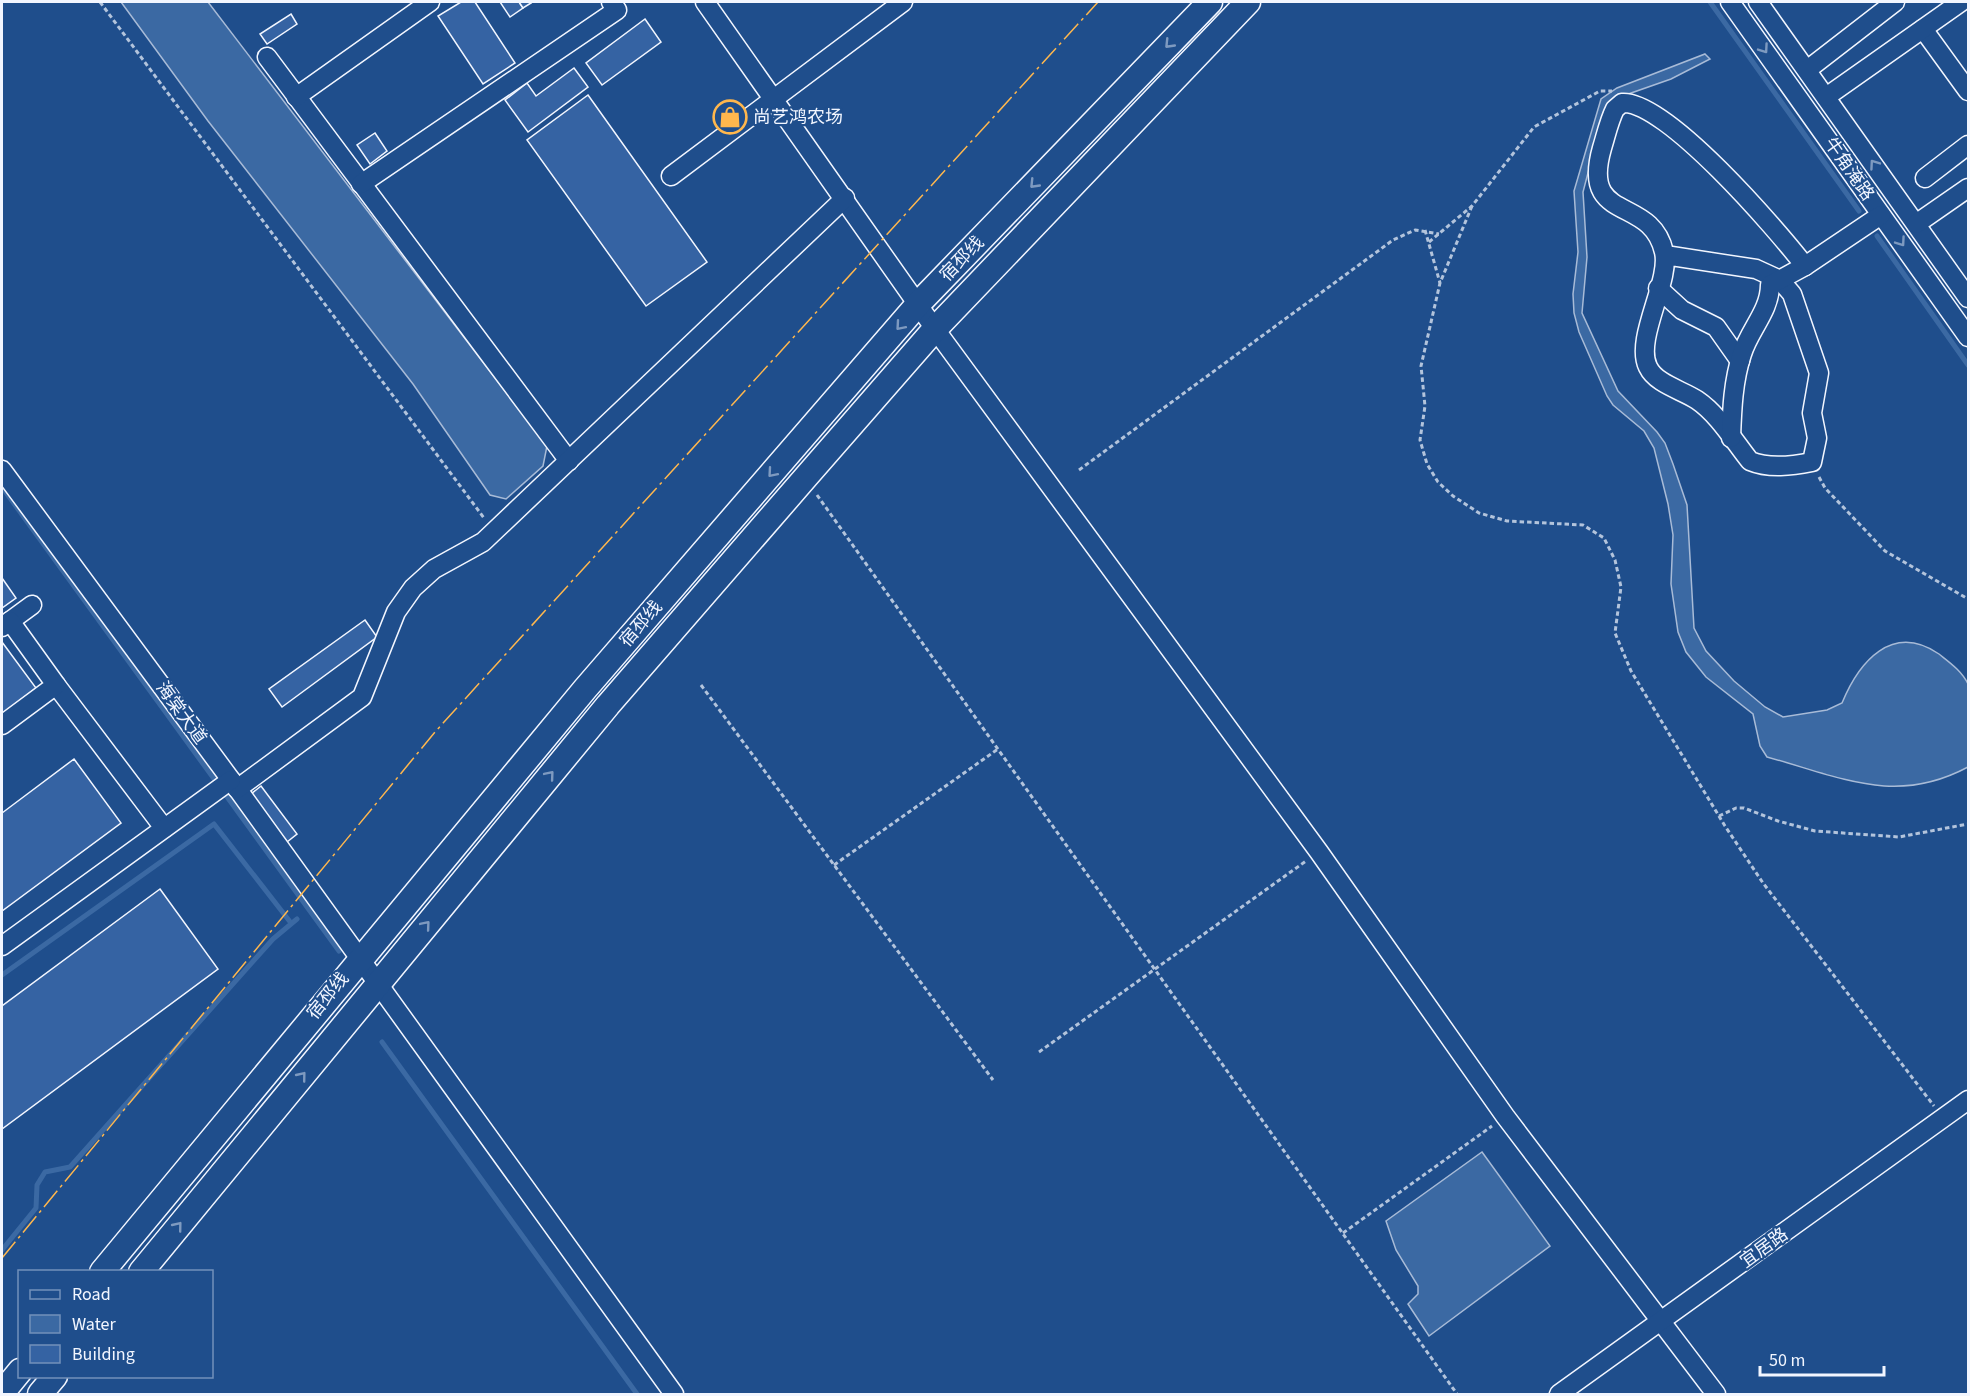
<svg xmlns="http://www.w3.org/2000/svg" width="1970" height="1396" viewBox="0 0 1970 1396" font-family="'Source Sans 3','Noto Sans SC',sans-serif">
<rect width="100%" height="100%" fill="#1f4e8c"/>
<!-- water -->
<g fill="#3b69a3" stroke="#a8bbd7" stroke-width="1.5">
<path d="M121,2H208L547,446L543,466L506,499L490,495L413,384L208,121Z"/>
<path d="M1705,54L1710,59L1671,79L1617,98L1602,119L1583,192L1587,257L1582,313L1618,391L1657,432L1665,443L1673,464L1687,505L1694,628L1706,651L1734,681L1765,707L1783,717L1827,710L1842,703C1859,662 1892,622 1939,654C1949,662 1962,671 1968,684C1970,694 1968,751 1968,767C1895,806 1841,777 1767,757L1760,746L1753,714L1706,677L1686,652L1678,632L1671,584L1673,535L1668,504L1654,448L1644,431L1613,405L1607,396L1579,332L1574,313L1573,294L1578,252L1574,191L1601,99L1617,88Z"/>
<path d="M1482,1152L1550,1246L1429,1336L1408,1304L1418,1294V1286L1396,1250L1386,1221Z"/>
</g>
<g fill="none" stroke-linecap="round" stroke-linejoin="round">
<!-- stream -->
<g stroke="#3b69a3" stroke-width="5">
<path d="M1710,2L1859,211"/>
<path d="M1877,236L1968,365"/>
<path d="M2,487L339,951"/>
<path d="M2,975L214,824L291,923"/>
<path d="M382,1042L637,1394"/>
<path d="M2,1250L36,1208L37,1185L45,1172L70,1167L273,939L297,919"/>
</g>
</g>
<!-- building -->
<g fill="#3563a3" stroke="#f2f6ff" stroke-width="1.5">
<path d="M461,2H475L515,63L483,84L438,16Z"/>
<path d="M500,2H519L523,8L510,17Z"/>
<path d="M519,2H530L531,3L523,8Z"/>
<path d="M291,14L297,24L267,44L260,34Z"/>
<path d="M645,19L661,42L602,85L586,63Z"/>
<path d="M574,68L588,87L528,132L505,100L527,83L536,96Z"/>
<path d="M588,95L707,262L646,306L527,140Z"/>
<path d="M375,133L387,151L370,164L357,145Z"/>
<path d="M2,578L16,598L2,608Z"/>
<path d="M365,620L377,637L282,707L269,689Z"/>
<path d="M2,642L36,688L2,714Z"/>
<path d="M74,759L121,823L2,911V813Z"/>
<path d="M261,786L297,834L287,842L251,794Z"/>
<path d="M160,889L218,969L2,1129V1006Z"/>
</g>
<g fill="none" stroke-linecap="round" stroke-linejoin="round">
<defs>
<g id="minor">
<path d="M705,2L935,329L1319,852L1505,1116L1716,1394"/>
<path d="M1730,2L1968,337"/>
<path d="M1758,2L1968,298"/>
<path d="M1923,29L1968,91"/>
<path d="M267,57L569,461"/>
<path d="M1807,70L1895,2"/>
<path d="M296,97L430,2"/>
<path d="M1826,97L1961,2"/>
<path d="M671,176L903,2"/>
<path d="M1925,178L1968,145"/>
<path d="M361,184L617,10L611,2"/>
<path d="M1916,224L1968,188"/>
<path d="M1665,255L1756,269L1780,280L1792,294L1819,373L1812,413L1817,438L1812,462C1792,466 1769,469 1750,461C1734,441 1718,414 1697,400C1682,390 1656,384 1648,367C1634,339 1671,281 1664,252C1651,194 1580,225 1602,148C1606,135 1609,121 1615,109L1622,103C1665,99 1778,231 1805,266"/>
<path d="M1658,288L1682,310L1716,327L1740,361"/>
<path d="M1731,438C1732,410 1733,381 1742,354C1749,330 1770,311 1770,285L1805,266L1881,215"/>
<path d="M2,470L231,780L674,1394"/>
<path d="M2,627L32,605"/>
<path d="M56,685L164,828"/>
<path d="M2,725L56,685L10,621"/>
<path d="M237,789L362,697L396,612L413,588L434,569L483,542L845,198"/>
<path d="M2,946L231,780"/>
<path d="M1559,1394L1968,1100"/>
</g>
<g id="major">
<path d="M102,1272L585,689L919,303L1210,2"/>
<path d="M141,1272L608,705L805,478L935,329L1248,2"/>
<path d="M2,1393L20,1371"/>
<path d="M40,1394L55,1376"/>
</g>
</defs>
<!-- minor casing -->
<use href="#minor" stroke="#f2f6ff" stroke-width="21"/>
<!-- major casing -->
<use href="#major" stroke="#f2f6ff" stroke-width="27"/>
<!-- path -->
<g stroke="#b3c4dc" stroke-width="3" stroke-dasharray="4.5 3" stroke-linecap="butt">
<path d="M100,2L484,518"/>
<path d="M1472,206L1440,283L1421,366L1425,406L1420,440L1427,464L1438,482L1453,496L1479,513L1507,521L1583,525L1604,538L1615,560L1621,587L1615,633L1631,671L1725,826L1763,883L1934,1106"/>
<path d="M1425,230L1440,283"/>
<path d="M1429,242L1472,206L1534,127L1600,91H1612"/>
<path d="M1079,470L1393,240L1415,230L1439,234"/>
<path d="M1819,477L1825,488L1885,551L1968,599"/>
<path d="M817,495L1457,1394"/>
<path d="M701,685L993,1080"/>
<path d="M1719,816L1736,808H1744L1778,821L1815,831L1899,837L1968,824"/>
<path d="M834,865L998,749"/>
<path d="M1039,1052L1306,861"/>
<path d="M1343,1233L1492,1126"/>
</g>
<!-- minor -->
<use href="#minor" stroke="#1f4e8c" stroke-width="18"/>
<!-- major -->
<use href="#major" stroke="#1f4e8c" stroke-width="24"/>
<!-- power -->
<path stroke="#ffb74d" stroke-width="1.5" stroke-dasharray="21 4.5 3 4.5" stroke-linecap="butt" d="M2,1258L435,732L1098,2"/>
</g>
<!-- one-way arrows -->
<defs><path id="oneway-chevron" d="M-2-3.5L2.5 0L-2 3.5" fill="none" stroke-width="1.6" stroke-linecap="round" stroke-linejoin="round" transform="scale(1.5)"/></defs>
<g stroke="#7e9ac0">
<use href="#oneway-chevron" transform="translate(1169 44) rotate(134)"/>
<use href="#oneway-chevron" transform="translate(1764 49) rotate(55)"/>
<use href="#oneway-chevron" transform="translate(1874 164) rotate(-125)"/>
<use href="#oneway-chevron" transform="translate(1034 184) rotate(134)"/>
<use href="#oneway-chevron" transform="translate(1901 242) rotate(55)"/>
<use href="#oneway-chevron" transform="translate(900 326) rotate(131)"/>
<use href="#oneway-chevron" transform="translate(772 473) rotate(131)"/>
<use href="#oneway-chevron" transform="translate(550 775) rotate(-50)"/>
<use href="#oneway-chevron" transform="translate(426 925) rotate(-50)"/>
<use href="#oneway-chevron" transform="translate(302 1076) rotate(-51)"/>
<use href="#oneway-chevron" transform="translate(178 1226) rotate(-51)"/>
</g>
<!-- icons -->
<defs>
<symbol id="shop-ring" viewBox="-11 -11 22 22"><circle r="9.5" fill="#1f4e8c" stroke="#ffb74d" stroke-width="1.5"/><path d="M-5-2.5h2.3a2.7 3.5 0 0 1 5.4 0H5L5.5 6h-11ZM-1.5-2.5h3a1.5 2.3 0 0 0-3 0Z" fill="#ffb74d"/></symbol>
</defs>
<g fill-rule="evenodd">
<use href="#shop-ring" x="711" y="98" width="38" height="38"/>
</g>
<g text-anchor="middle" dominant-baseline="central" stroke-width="4.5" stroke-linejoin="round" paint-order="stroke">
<!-- poi labels -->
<g font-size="18" fill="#f2f6ff" stroke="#1f4e8c" text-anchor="start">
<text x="753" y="117">尚艺鸿农场</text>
</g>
<!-- street labels -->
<g font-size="18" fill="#f2f6ff" stroke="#1f4e8c">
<text transform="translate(1849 169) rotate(55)">牛角淹路</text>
<text transform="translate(962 259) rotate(-46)">宿邳线</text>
<text transform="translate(641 624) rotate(-49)">宿邳线</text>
<text transform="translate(181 713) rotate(54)">海棠大道</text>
<text transform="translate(328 996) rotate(-51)">宿邳线</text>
<text transform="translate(1764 1248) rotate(-36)">宜居路</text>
</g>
</g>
<!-- border -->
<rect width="1970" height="1396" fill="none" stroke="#f2f6ff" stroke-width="6"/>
<!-- legend -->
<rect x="18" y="1270" width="195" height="108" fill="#1f4e8c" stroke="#7391ba" stroke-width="1.5"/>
<rect x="30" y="1290" width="30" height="9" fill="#1f4e8c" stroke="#7391ba" stroke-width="1.5"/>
<text x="72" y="1300" font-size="18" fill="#f2f6ff">Road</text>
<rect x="30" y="1315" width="30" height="18" fill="#3b69a3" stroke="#7391ba" stroke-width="1.5"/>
<text x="72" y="1330" font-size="18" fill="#f2f6ff">Water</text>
<rect x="30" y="1345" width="30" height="18" fill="#3563a3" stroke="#7391ba" stroke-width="1.5"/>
<text x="72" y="1360" font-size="18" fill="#f2f6ff">Building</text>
<!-- scale -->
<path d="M1760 1366v9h124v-9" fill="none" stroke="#f2f6ff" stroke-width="3"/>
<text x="1769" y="1366" font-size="18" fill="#f2f6ff" stroke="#1f4e8c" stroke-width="4.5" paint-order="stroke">50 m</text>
</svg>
